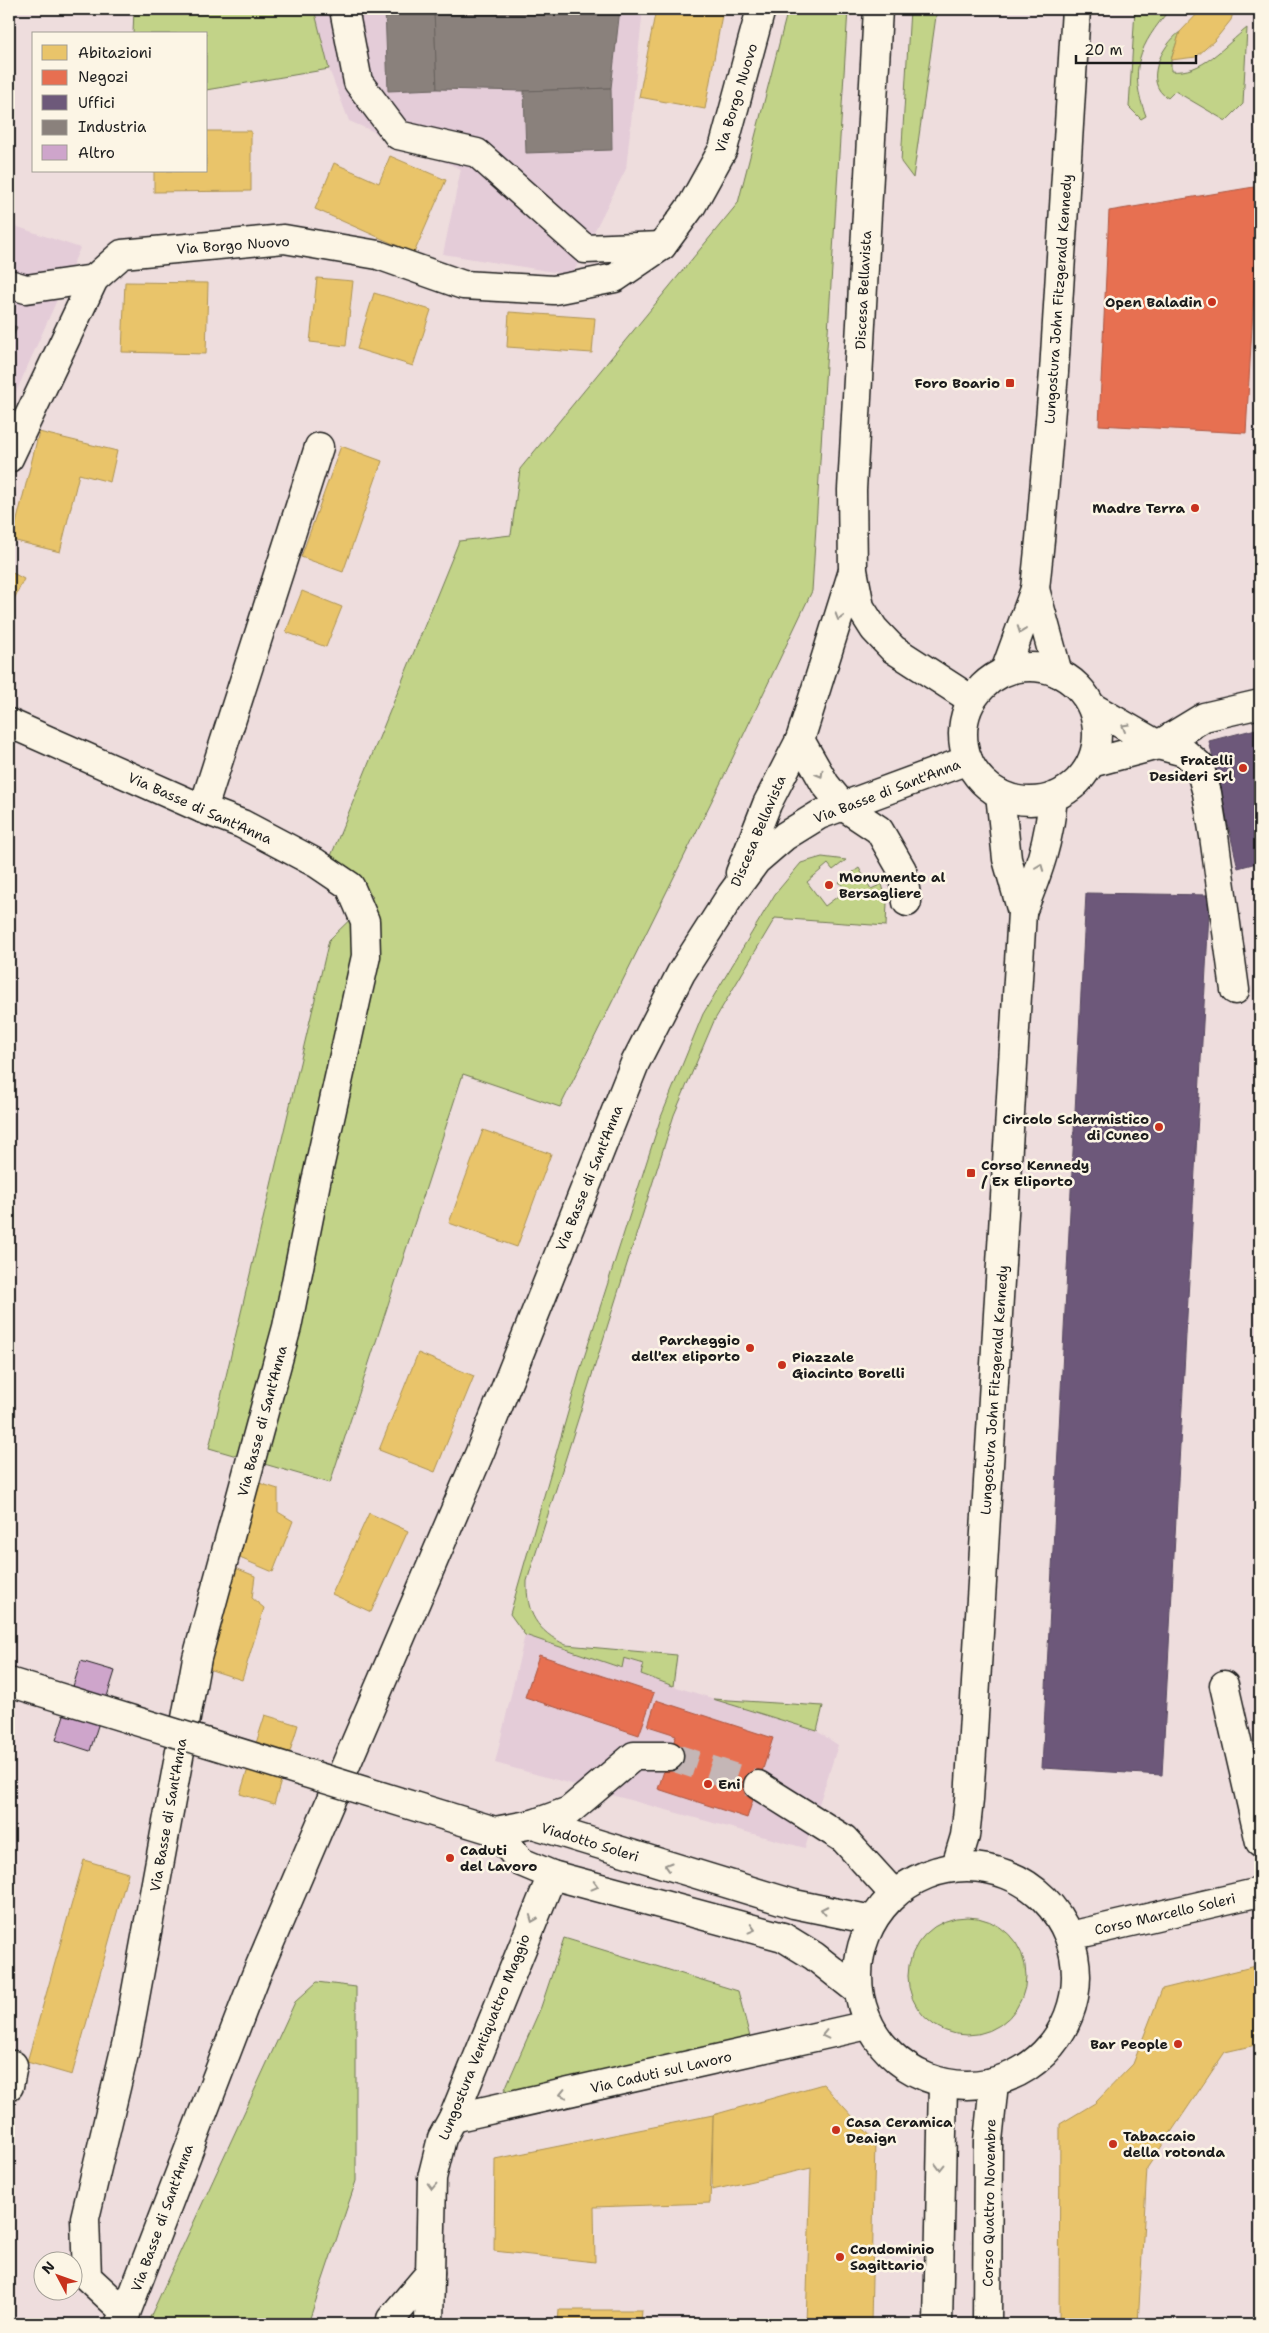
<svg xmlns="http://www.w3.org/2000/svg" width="1269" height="2333" viewBox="0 0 1269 2333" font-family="'Shantell Sans',sans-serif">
<rect width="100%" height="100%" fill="#edd"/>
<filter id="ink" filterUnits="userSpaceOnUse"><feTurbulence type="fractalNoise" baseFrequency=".02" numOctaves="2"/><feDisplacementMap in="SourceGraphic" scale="10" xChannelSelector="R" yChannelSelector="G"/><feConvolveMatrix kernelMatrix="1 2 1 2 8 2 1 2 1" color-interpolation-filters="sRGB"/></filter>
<g filter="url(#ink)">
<!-- built -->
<g fill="#e4ccd8">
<path d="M314,9H643L626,169L572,275L443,254L461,169L349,121L329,69Z"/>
<path d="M9,224L80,248L9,408Z"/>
<path d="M525,1635L622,1668L623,1658L644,1665L641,1674L673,1686L817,1731L838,1745L805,1848L495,1763Z"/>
</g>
<!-- green -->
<g fill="#c2d388" stroke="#6f7852">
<path d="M134,9H314L329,69L206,90V34H133Z"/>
<path d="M788,9H848L812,591L724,776L560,1107L463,1074L330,1483L209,1448L329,940L373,897L331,856L459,541L511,535L520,469L738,203Z"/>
<path d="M910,9H937L913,178L901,162Z"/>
<path d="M1135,9H1170C1139,46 1128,69 1146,116L1141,119L1129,107Z"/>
<path d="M1247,28L1243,104L1226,121L1175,91L1168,98C1142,83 1162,45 1180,32L1171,60V71C1202,75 1225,45 1247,28Z"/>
<path d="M822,857L846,860L833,870L828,864L807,882L825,906L846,890L839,882L859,868L871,889L882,884L887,903L886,926L775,918L714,1021L674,1115L527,1581C526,1613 537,1631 566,1645L677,1655L673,1686L641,1674L644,1664L624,1658L622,1668L525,1635L510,1614L581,1367L661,1117L703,1014L775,894L801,863Z"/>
<path d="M713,1699L823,1706L817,1731Z"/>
<circle cx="967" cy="1976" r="59"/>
<path d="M564,1938L738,1991L751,2041L498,2105L541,2007Z"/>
<path d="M317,1982L356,1987V2181L308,2324H147L295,2002Z"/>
</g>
<!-- homes -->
<g fill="#e9c46a" stroke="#ac9253">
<path d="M656,9H723L705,109L639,97Z"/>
<path d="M1202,9H1234L1231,20L1215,40L1196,57L1171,60L1180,32Z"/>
<path d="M206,131H251V191L154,192V171H206Z"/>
<path d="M390,156L446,180L414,253L315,209L334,163L379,183Z"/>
<path d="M317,278L353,281L346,346L310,342Z"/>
<path d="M125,282L208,283L206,354L122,352Z"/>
<path d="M374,293L431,310L413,366L357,349Z"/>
<path d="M509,312L595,318L592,353L507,347Z"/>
<path d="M39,432L117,451L110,482L79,474L60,552L12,540Z"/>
<path d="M341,446L382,461L343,572L301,557Z"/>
<path d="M9,571L24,579L9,609Z"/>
<path d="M302,591L342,607L326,647L286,632Z"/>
<path d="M483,1130L551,1154L517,1247L449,1223Z"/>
<path d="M418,1353L474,1376L435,1472L379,1450Z"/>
<path d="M259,1483L278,1489V1512L293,1521L273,1572L235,1556Z"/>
<path d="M369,1513L408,1531L371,1612L332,1594Z"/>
<path d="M233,1567L255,1576L252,1598L264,1608L242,1680L205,1668Z"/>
<path d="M265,1715L298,1725L274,1804L240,1794Z"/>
<path d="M84,1860L128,1873L72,2075L27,2062Z"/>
<path d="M1260,1965V2044L1225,2052L1147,2168L1138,2324H1059L1060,2124L1095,2103L1133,2064L1162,1989Z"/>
<path d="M823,2084L875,2141L871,2324H806L811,2168L712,2190L713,2115Z"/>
<path d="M713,2115L710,2203L594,2207L595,2262L494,2251L495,2159Z"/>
<path d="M559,2310H642L641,2324H558Z"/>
</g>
<!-- shops -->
<g fill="#e76f51" stroke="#aa5641">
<path d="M1260,186L1246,433L1099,425L1109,211Z"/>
<path d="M539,1655L654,1693L639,1735L525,1697Z"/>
<path d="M656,1700L773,1738L747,1818L658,1789L676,1735L648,1726Z"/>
</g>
<!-- offices -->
<g fill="#6d597a" stroke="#55475e">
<path d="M1260,728V862L1238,868L1209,741Z"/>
<path d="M1086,893L1210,895L1162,1775L1042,1768Z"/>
</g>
<!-- industry -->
<g fill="#8a817c" stroke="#69635f">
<path d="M385,9H434L437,89L388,91Z"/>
<path d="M434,9H620L611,88L524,91L437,89Z"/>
<path d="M611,88L612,150L526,153L524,91Z"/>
<path d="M9,324L17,327L9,346Z"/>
</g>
<!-- building -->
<path fill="#cea5cb" stroke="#1c1c1c" d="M81,1661L115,1671L90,1751L56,1740Z"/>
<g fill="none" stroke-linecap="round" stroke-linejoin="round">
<!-- minor-tunnel -->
<path stroke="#c4b6b6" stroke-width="28" stroke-dasharray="28 14" stroke-linecap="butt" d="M669,1756L758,1785"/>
<defs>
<g id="minor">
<path d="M344,9L358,82L398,135L477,153L585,249L662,246"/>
<path d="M878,9L852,490L853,570L860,607L874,629L893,649L972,700"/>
<path d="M9,284L26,289L94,279"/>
<path d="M9,458L94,279L122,254L284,239L378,255L463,285L554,290L615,278L662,246L692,205L723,149L761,9"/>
<path d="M1092,707L1158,745L1184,752L1199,765L1207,793L1214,836L1235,990"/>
<path d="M9,723L203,809L242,824L316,863L350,886L365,921L366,956L317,1177L287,1327L197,1658L127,2041L85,2218L87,2277L126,2313"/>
<path d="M800,740L825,784L843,806L879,830L902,870L907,902"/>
<path d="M1091,763L1158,745L1204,717L1260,704"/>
<path d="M203,809L319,447"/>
<path d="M740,873L767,804L800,740L852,574"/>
<path d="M1224,1685L1260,1842"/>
<path d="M758,1785L844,1839L894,1894"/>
<path d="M533,1824L569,1811L634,1756H669"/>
<path d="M1070,1936L1260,1892"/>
<path d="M9,2086L13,2065"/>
<path d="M453,2118L868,2025"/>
<path d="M119,2324L126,2313L256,1975L480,1452L635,1063L681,973L731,895L756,861L785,836L819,815L968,760"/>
<path d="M391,2324V2319L430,2273"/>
<path d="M429,2324L432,2178L442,2138L453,2118L552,1875"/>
</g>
<g id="major">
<path d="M1035,589L1058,673"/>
<circle cx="1030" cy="734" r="67"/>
<path d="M1005,671L1035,589L1040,540L1054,372L1076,9"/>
<path d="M1022,912C1039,870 1049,843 1053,797"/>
<path d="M446,1816L495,1831L533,1824L794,1904L872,1920"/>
<path d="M495,1831L521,1862L552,1875L783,1937L814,1956L857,1990"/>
<path d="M956,1866L965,1836L969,1800L1022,912L1007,859L1000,794"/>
<circle cx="967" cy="1976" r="109"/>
<path d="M938,2324L943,2084"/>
<path d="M987,2324L988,2141L994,2083"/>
</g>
</defs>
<!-- minor casing -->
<use href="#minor" stroke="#1c1c1c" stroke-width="31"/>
<!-- major casing -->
<use href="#major" stroke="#1c1c1c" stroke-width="31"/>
<!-- minor -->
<use href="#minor" stroke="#fcf5e5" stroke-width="28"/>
<!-- major -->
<use href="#major" stroke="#fcf5e5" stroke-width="28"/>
<defs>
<path id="major-bridge" d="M9,1682L446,1816"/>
</defs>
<!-- major-bridge casing -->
<use href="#major-bridge" stroke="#1c1c1c" stroke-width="31" stroke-linecap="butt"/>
<!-- major-bridge -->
<use href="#major-bridge" stroke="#fcf5e5" stroke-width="28"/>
</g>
<!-- one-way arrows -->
<defs><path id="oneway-chevron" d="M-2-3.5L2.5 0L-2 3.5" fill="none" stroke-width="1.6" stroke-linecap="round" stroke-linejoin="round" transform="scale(1.25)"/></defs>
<g stroke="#97938b">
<use href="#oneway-chevron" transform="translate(839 617) rotate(107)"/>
<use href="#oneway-chevron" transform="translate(1021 630) rotate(110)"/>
<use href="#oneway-chevron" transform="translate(1125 727) rotate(-150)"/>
<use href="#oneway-chevron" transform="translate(820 774) rotate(60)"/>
<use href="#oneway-chevron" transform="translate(1040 867) rotate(-69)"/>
<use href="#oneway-chevron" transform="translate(668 1866) rotate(-163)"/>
<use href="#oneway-chevron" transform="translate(595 1886) rotate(15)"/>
<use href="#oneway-chevron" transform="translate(824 1910) rotate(-168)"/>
<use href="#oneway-chevron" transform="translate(533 1919) rotate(112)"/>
<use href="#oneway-chevron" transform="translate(752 1929) rotate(15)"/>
<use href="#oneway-chevron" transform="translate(825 2035) rotate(167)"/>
<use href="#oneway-chevron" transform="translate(563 2094) rotate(167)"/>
<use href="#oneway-chevron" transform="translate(940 2167) rotate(91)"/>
<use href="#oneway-chevron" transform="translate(432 2186) rotate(92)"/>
</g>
</g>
<!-- markers -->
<g fill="#c8321e" stroke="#fcf5e5" stroke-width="2">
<circle cx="1212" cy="302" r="5"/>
<rect x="1005" y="378" width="10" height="10" rx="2.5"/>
<circle cx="1195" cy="508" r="5"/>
<circle cx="1243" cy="768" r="5"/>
<circle cx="829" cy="885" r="5"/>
<circle cx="1159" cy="1127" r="5"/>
<rect x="966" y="1168" width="10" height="10" rx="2.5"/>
<circle cx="750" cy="1348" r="5"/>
<circle cx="782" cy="1365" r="5"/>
<circle cx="708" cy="1784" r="5"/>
<circle cx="450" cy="1858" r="5"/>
<circle cx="1178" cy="2044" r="5"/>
<circle cx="836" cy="2130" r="5"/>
<circle cx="1113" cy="2144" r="5"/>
<circle cx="840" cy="2257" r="5"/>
</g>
<g text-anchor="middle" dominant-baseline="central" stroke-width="5" stroke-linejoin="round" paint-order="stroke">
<!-- street labels -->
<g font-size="14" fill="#1c1c1c" stroke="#fcf5e5">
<text transform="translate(736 98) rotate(-73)">Via Borgo Nuovo</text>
<text transform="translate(233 245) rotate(-4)">Via Borgo Nuovo</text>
<text transform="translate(863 290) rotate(-87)">Discesa Bellavista</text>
<text transform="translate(1058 299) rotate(-86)">Lungostura John Fitzgerald Kennedy</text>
<text transform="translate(887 791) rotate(-21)">Via Basse di Sant'Anna</text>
<text transform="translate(200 808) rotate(24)">Via Basse di Sant'Anna</text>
<text transform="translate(758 831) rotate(-67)">Discesa Bellavista</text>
<text transform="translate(589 1178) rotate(-68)">Via Basse di Sant'Anna</text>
<text transform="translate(994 1390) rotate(-86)">Lungostura John Fitzgerald Kennedy</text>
<text transform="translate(262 1421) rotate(-75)">Via Basse di Sant'Anna</text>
<text transform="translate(168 1815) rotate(-80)">Via Basse di Sant'Anna</text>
<text transform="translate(590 1842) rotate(17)">Viadotto Soleri</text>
<text transform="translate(1165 1914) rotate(-13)">Corso Marcello Soleri</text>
<text transform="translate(484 2037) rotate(-68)">Lungostura Ventiquattro Maggio</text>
<text transform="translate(661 2072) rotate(-13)">Via Caduti sul Lavoro</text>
<text transform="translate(989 2203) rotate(-89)">Corso Quattro Novembre</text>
<text transform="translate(162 2218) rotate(-70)">Via Basse di Sant'Anna</text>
</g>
<!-- poi labels -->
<g font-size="14" font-weight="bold" fill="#1c1c1c" stroke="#fcf5e5" text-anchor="start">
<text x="1202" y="302" text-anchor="end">Open Baladin</text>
<text x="1000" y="383" text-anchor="end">Foro Boario</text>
<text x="1185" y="508" text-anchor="end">Madre Terra</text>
<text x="1233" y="760" text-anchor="end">Fratelli<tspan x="1233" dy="16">Desideri Srl</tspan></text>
<text x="839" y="877">Monumento al<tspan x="839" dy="16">Bersagliere</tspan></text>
<text x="1149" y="1119" text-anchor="end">Circolo Schermistico<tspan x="1149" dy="16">di Cuneo</tspan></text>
<text x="981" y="1165">Corso Kennedy<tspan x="981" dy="16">/ Ex Eliporto</tspan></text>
<text x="740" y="1340" text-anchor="end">Parcheggio<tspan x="740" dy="16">dell'ex eliporto</tspan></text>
<text x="792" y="1357">Piazzale<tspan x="792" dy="16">Giacinto Borelli</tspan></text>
<text x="718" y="1784">Eni</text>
<text x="460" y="1850">Caduti<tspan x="460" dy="16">del Lavoro</tspan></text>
<text x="1168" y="2044" text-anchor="end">Bar People</text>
<text x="846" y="2122">Casa Ceramica<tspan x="846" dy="16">Deaign</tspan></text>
<text x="1123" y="2136">Tabaccaio<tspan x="1123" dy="16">della rotonda</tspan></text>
<text x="850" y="2249">Condominio<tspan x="850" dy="16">Sagittario</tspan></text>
</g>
</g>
<!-- margin -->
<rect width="1269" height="2333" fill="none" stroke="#fcf5e5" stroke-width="30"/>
<rect x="15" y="15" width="1239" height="2303" fill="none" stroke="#1c1c1c" stroke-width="2" filter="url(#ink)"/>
<!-- legend -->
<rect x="32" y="32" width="175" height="140" fill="#fcf5e5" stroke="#a29e95"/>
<rect x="42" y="45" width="25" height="15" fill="#e9c46a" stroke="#a29e95"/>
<text x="78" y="58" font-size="15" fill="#1c1c1c">Abitazioni</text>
<rect x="42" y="70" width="25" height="15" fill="#e76f51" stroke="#a29e95"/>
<text x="78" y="82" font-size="15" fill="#1c1c1c">Negozi</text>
<rect x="42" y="95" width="25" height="15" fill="#6d597a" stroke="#a29e95"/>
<text x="78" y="108" font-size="15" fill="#1c1c1c">Uffici</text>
<rect x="42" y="120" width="25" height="15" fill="#8a817c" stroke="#a29e95"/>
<text x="78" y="132" font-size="15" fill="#1c1c1c">Industria</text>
<rect x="42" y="145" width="25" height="15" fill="#cea5cb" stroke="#a29e95"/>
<text x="78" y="158" font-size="15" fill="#1c1c1c">Altro</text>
<!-- north arrow -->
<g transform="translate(58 2276) rotate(311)"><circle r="24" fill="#fcf5e5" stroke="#a29e95"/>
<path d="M0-4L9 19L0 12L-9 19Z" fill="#c8321e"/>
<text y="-8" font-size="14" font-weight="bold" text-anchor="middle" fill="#1c1c1c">N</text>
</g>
<!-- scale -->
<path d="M1076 55v8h120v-8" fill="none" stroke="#1c1c1c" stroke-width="2.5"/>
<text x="1084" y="55" font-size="15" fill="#1c1c1c" stroke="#fcf5e5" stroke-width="4" paint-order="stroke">20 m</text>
</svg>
